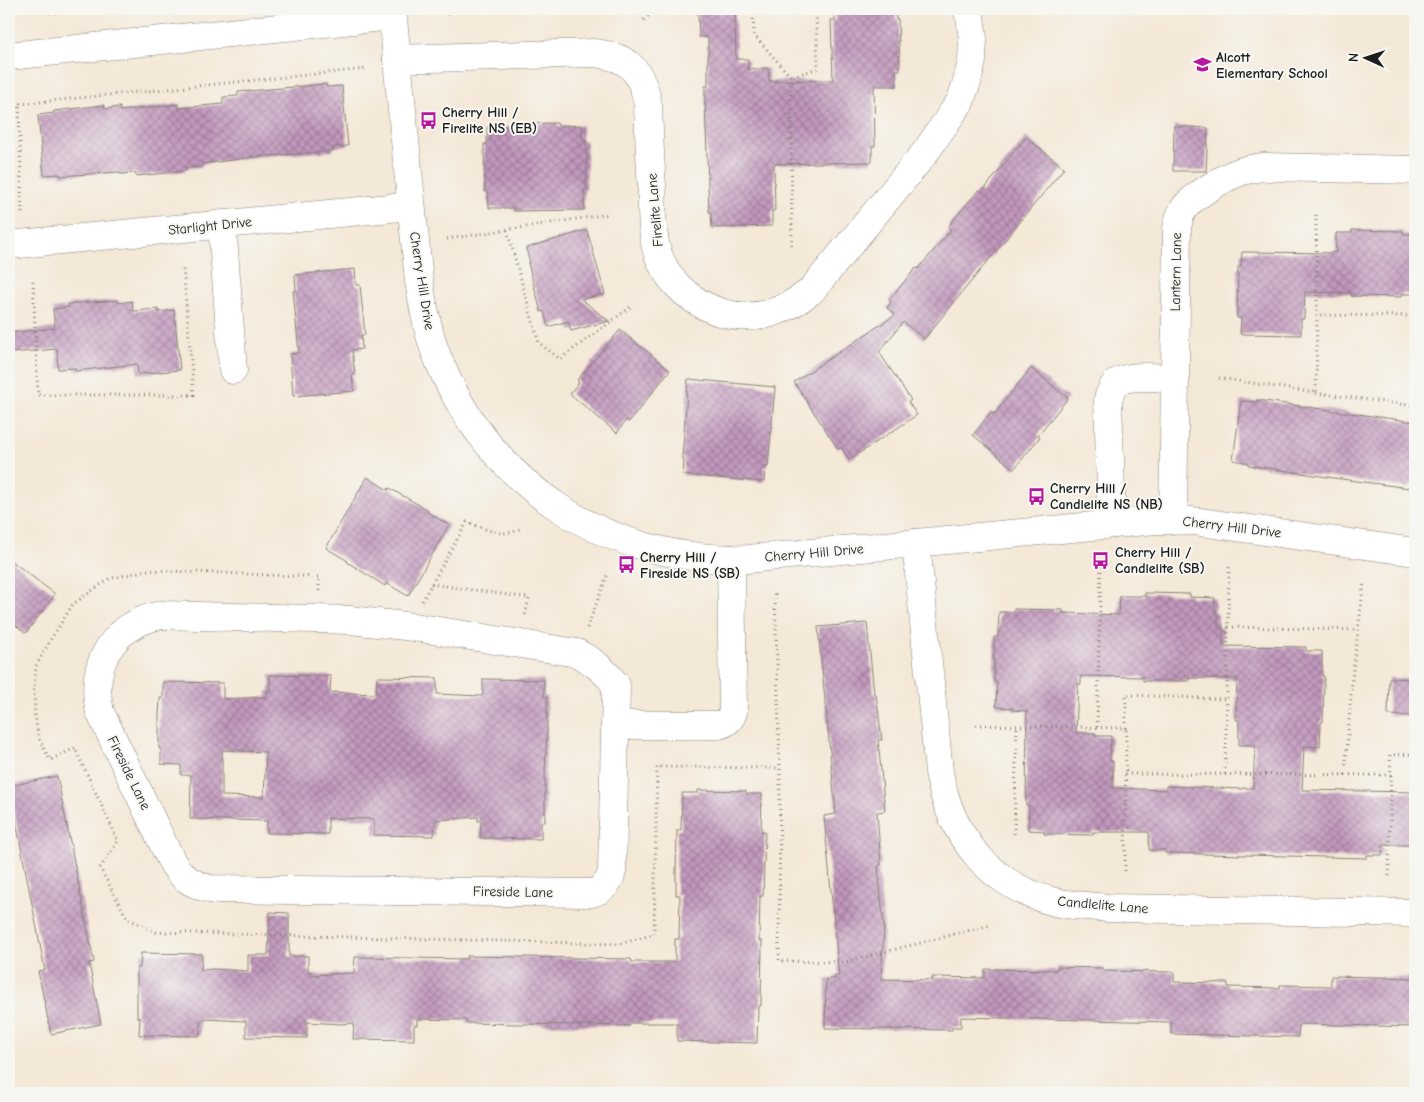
<svg xmlns="http://www.w3.org/2000/svg" width="1424" height="1102" viewBox="0 0 1424 1102" font-family="'Comic Neue',sans-serif">
<defs>
<pattern id="building-cross-hatch" width="8" height="8" patternUnits="userSpaceOnUse" patternTransform="scale(1.25)"><rect width="8" height="8" fill="#c298bd"/><path d="M0 0l8 8M0 8l8-8" fill="none" stroke="#9d7b99"/></pattern>
</defs>
<rect width="100%" height="100%" fill="#f6f6f2"/>
<filter id="ink" filterUnits="userSpaceOnUse"><feTurbulence type="fractalNoise" baseFrequency=".02" numOctaves="2"/><feDisplacementMap in="SourceGraphic" scale="10" xChannelSelector="R" yChannelSelector="G"/><feConvolveMatrix kernelMatrix="1 2 1 2 8 2 1 2 1" color-interpolation-filters="sRGB"/></filter>
<filter id="wash" filterUnits="userSpaceOnUse"><feTurbulence type="fractalNoise" baseFrequency=".0096" numOctaves="4" result="noise"/><feDisplacementMap in="SourceGraphic" scale="20" xChannelSelector="R" yChannelSelector="G"/><feGaussianBlur stdDeviation="1.12" result="paint"/><feColorMatrix in="noise" values="0 0 0 0 0 0 0 0 0 0 0 0 0 0 0 0 0 1.4 0 .05"/><feComposite in="paint" operator="in"/></filter>
<g filter="url(#wash)">
<rect width="100%" height="100%" fill="#f4e8d6"/>
<g id="blocks">
<!-- building -->
<g fill="url(#building-cross-hatch)" fill-rule="evenodd">
<path d="M835,9H895L896,19H898L900,70H896L897,86H874L875,146H872V162L774,164L775,210L772,211V226L712,228L711,212H709L705,100V86H708V37H699L698,13L735,12L736,59H748V69L768,68L769,81L833,80L831,20H835Z"/>
<path d="M326,84L327,87L342,86L348,146L333,147V151L255,157L202,164V167L185,168L186,171L136,176V173L120,174V172L60,176V174L44,175L38,115L54,113V111L104,105L105,109L120,107V111L179,104V108L223,104V97L238,96V92Z"/>
<path d="M557,123L558,126L582,125V141H586L587,155L586,190H584V210L514,211V208H489L488,192H485L484,144H487V127H512V124Z"/>
<path d="M1174,126L1208,128L1206,171H1173Z"/>
<path d="M1026,137L1064,168L924,339L903,322L879,352L911,400L908,402L917,415L849,460L841,447L838,449L794,382L895,315L887,308L891,302L889,300L916,268L918,269L951,230L948,227L955,218L979,190L982,192Z"/>
<path d="M587,230L605,294L581,299L609,321L571,331L568,321L548,327L544,311L541,312L528,263H530L526,248Z"/>
<path d="M1352,230L1403,231V234H1415V294H1402V297L1351,296V293L1305,292L1304,319H1301V335L1240,334L1241,318H1237L1238,267H1241L1242,252L1336,253V233H1352Z"/>
<path d="M355,269L356,285H360L365,335H361L362,349L352,350L355,374L352,375L354,391L293,396L290,354L299,353L293,291H296L295,275Z"/>
<path d="M118,300L119,303L132,301L133,311L158,309V312L174,310L180,370L138,374L137,364L75,371V368L58,369L57,349L10,353L9,333L55,328L53,309L69,307L68,304Z"/>
<path d="M620,330L670,370L629,422L626,420L617,433L570,394L579,382L577,380Z"/>
<path d="M1031,368L1068,398L1038,435L1040,437L1014,469L973,435L991,412L994,414Z"/>
<path d="M688,379L775,387L768,467L765,466L764,482L683,475L684,459H682Z"/>
<path d="M1257,400L1415,422V485H1410L1409,488L1334,478L1248,465L1249,463L1233,460L1241,401L1257,402Z"/>
<path d="M367,477L388,490L389,488L428,510L427,512L449,525L408,596L386,583L385,586L347,562L348,561L326,548Z"/>
<path d="M9,559L55,594L26,633L9,620Z"/>
<path d="M1145,593L1190,594V597L1215,598V613L1218,614V628H1223V646L1306,647V651H1322V676H1324L1323,722H1321L1320,747L1304,746L1302,790L1415,792V845H1383L1382,855H1367V858L1165,853V850H1149V832H1093V835L1044,834V831L1028,830L1029,806L1026,805L1027,711L1012,710L1013,708L996,707L997,682H994V637H998L999,612H1014V609L1063,610V613L1119,615L1120,596H1145ZM1081,676L1143,677V681H1189V678L1237,679L1236,720H1239V745H1255L1253,788H1242V789L1166,786V790L1113,788V761H1110L1111,736H1095V733H1076L1078,684H1081Z"/>
<path d="M867,623L874,694H876L882,740H878L885,811L877,812L881,865L878,866L884,928L881,979L933,980L932,977L985,978V969L1057,970V967L1103,968V971L1174,972V982L1228,983V987L1280,988V985L1331,986V976L1415,978V1027L1299,1024L1298,1037L1171,1034V1022L961,1017V1027H952V1030L825,1028L826,979H835V976H839L824,816L836,814L818,627Z"/>
<path d="M270,675L331,676L330,692L374,694V693H376L377,677L437,678V694L481,696L483,695V679L544,680V696L547,697V729L545,772V822H541V839L480,838L481,821H478V817L435,820L434,836L374,835V819L328,818V834L267,833V821L190,819L191,775H181V765L161,764V749L159,748V715L160,698H163V682L223,683V699L267,697V691H270ZM222,750L266,752L264,797L222,796Z"/>
<path d="M1389,678L1412,679L1411,716L1388,715Z"/>
<path d="M57,776L94,962L89,963L101,1024L51,1034L38,971L45,970L9,786Z"/>
<path d="M698,790L746,791V794H762L761,832L765,831L763,896H760L759,941H762L761,1006H758L757,1043L677,1041V1023H630V1026L466,1023V1020L417,1019V1025H414V1040L353,1039L354,1023L340,1024L307,1022V1038L246,1037V1021L203,1019V1020H200V1036L139,1035L140,1017L137,1018V968H140L141,953L202,954L201,970L213,969L248,971V955H268L270,912L289,913V956H308V972H311V975L354,973L355,957L467,959V956L631,959L632,962H675V939H679L680,895H676V874L677,830H681L682,793H698Z"/>
</g>
</g>
</g>
<g filter="url(#ink)">
<use href="#blocks" fill-opacity="0" stroke="#888279" stroke-width="1"/>
<g fill="none" stroke-linecap="round" stroke-linejoin="round">
<defs>
<g id="minor">
<path d="M392,9L419,281C423,305 427,329 435,351C486,485 606,563 748,559L1156,520L1193,521L1415,552"/>
<path d="M9,56L392,16"/>
<path d="M397,59L594,53C628,56 643,71 648,106C649,132 650,159 652,186C652,204 651,224 655,243C662,277 689,303 723,313C757,323 785,311 811,291L924,154L960,102L967,82L972,61L973,39L970,17L967,9"/>
<path d="M222,224L233,370"/>
<path d="M9,245L411,206"/>
<path d="M1173,520L1177,229C1178,222 1179,216 1183,210C1190,198 1223,178 1237,173C1246,169 1254,168 1264,167L1415,170"/>
<path d="M1112,524L1108,399C1110,394 1111,389 1115,384C1127,373 1159,378 1175,378"/>
<path d="M916,543L939,772C950,836 990,886 1055,902C1073,906 1091,906 1109,908L1415,913"/>
<path d="M161,615L350,620L414,627L577,653C593,661 605,670 616,685L612,871C609,883 604,890 591,893L210,889C189,883 180,877 170,858L100,712C89,665 112,625 161,615Z"/>
<path d="M615,725H719C727,723 731,719 733,712L731,559"/>
</g>
</defs>
<!-- minor casing -->
<use href="#minor" stroke="#888279" stroke-width="29"/>
<!-- path -->
<g stroke="#888279" stroke-width="3" stroke-dasharray="1 4" stroke-linecap="butt">
<path d="M30,9L51,13L89,9"/>
<path d="M448,9V17"/>
<path d="M555,9V13"/>
<path d="M753,9L754,35L791,77"/>
<path d="M644,20L655,9"/>
<path d="M22,213L19,104L366,69"/>
<path d="M1316,215L1317,315"/>
<path d="M507,230L539,343L560,359L632,306"/>
<path d="M447,239L609,214"/>
<path d="M792,245L791,77L818,68L816,9"/>
<path d="M33,281L38,395H194L183,267"/>
<path d="M1219,378L1316,393L1317,315L1415,316"/>
<path d="M1316,393L1415,406"/>
<path d="M431,584L529,598L525,616"/>
<path d="M319,591V577L147,570L109,579L73,604L51,639L36,666L34,687L35,715L39,739L50,760L75,748L118,841L100,868L127,918L156,932L620,944L654,934L657,767L780,768"/>
<path d="M775,594L780,768L779,961L845,962L991,925"/>
<path d="M422,601L467,522C487,529 503,540 523,527"/>
<path d="M1228,627L1358,630"/>
<path d="M587,628L608,573"/>
<path d="M976,725L1126,728V695L1227,699L1229,563"/>
<path d="M1097,727L1101,560"/>
<path d="M1125,774L1391,775L1390,755L1415,754"/>
<path d="M1225,774L1227,699"/>
<path d="M1345,775L1352,680L1364,582"/>
<path d="M1014,834L1017,726"/>
<path d="M1125,871L1126,728"/>
<path d="M1389,876L1391,775"/>
</g>
<!-- minor -->
<use href="#minor" stroke="#fff" stroke-width="28"/>
</g>
</g>
<!-- icons -->
<defs>
<symbol id="school-bare" viewBox="-9 -9 18 18"><path d="M0-5L7-2L0 1L-7-2ZM-4 1L0 2.5L4 1V4Q0 6-4 4Z" fill="#b5179e" stroke="#f6f6f2" stroke-width="2.5" paint-order="stroke"/></symbol>
<symbol id="bus-bare" viewBox="-9 -9 18 18"><path d="M-5-6H5V4H4V6H2V4H-2V6H-4V4H-5ZM-3.5-4V0h7V-4ZM-3.5 1.2v1.5H-2V1.2ZM2 1.2v1.5H3.5V1.2Z" fill="#b5179e" stroke="#f6f6f2" stroke-width="2.5" paint-order="stroke"/></symbol>
</defs>
<g fill-rule="evenodd">
<use href="#school-bare" x="1190" y="52" width="25" height="25"/>
<use href="#bus-bare" x="416" y="108" width="25" height="25"/>
<use href="#bus-bare" x="1024" y="484" width="25" height="25"/>
<use href="#bus-bare" x="1088" y="548" width="25" height="25"/>
<use href="#bus-bare" x="614" y="552" width="25" height="25"/>
</g>
<g text-anchor="middle" dominant-baseline="central" stroke-width="4" stroke-linejoin="round" paint-order="stroke">
<!-- poi labels -->
<g font-size="14" font-weight="bold" fill="#1c1c1c" stroke="#f6f6f2" text-anchor="start">
<text x="1216" y="57">Alcott<tspan x="1216" dy="16">Elementary School</tspan></text>
<text x="442" y="112">Cherry Hill /<tspan x="442" dy="16">Firelite NS (EB)</tspan></text>
<text x="1050" y="488">Cherry Hill /<tspan x="1050" dy="16">Candlelite NS (NB)</tspan></text>
<text x="1115" y="552">Cherry Hill /<tspan x="1115" dy="16">Candlelite (SB)</tspan></text>
<text x="640" y="557">Cherry Hill /<tspan x="640" dy="16">Fireside NS (SB)</tspan></text>
</g>
<!-- street labels -->
<g font-size="14" fill="#1c1c1c" stroke="#f6f6f2">
<text transform="translate(655 210) rotate(-95)">Firelite Lane</text>
<text transform="translate(210 226) rotate(-6)">Starlight Drive</text>
<text transform="translate(1176 272) rotate(-89)">Lantern Lane</text>
<text transform="translate(422 281) rotate(81)">Cherry Hill Drive</text>
<text transform="translate(1232 527) rotate(7)">Cherry Hill Drive</text>
<text transform="translate(814 553) rotate(-5)">Cherry Hill Drive</text>
<text transform="translate(129 773) rotate(64)">Fireside Lane</text>
<text transform="translate(513 892) rotate(1)">Fireside Lane</text>
<text transform="translate(1103 905) rotate(5)">Candlelite Lane</text>
</g>
</g>
<!-- margin -->
<rect width="1424" height="1102" fill="none" stroke="#f6f6f2" stroke-width="30"/>
<!-- north arrow -->
<g transform="translate(1366 58) rotate(273)" stroke="#f6f6f2" stroke-width="4" paint-order="stroke">
<path d="M0-4L9 19L0 12L-9 19Z" fill="#1c1c1c"/>
<text y="-8" font-size="14" font-weight="bold" text-anchor="middle" fill="#1c1c1c">N</text>
</g>
</svg>
